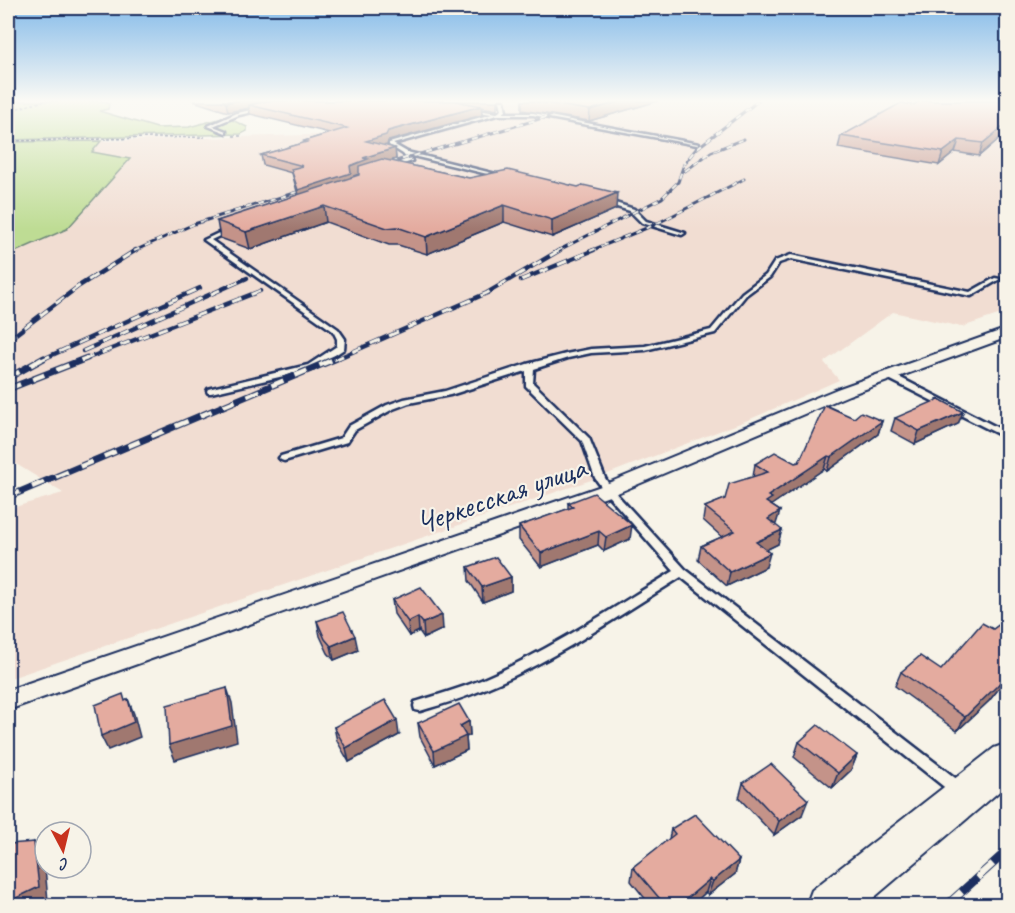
<svg xmlns="http://www.w3.org/2000/svg" width="1015" height="913" viewBox="0 0 1015 913" font-family="Caveat,sans-serif">
<rect width="100%" height="100%" fill="#f7f3e8"/>
<filter id="ink" filterUnits="userSpaceOnUse"><feTurbulence type="fractalNoise" baseFrequency=".0167" numOctaves="2"/><feDisplacementMap in="SourceGraphic" scale="12" xChannelSelector="R" yChannelSelector="G"/><feConvolveMatrix kernelMatrix="1 2 1 2 8 2 1 2 1" color-interpolation-filters="sRGB"/></filter>
<g filter="url(#ink)">
<!-- built -->
<path fill="#f1ddd2" d="M464,101H1007V312L962,327L893,312L824,362L839,380L748,420L597,478L8,679V509L63,493L8,459V255L67,229L130,159L91,152L101,141L341,134Z"/>
<!-- green -->
<g fill="#bedc94" stroke="#6c8679" stroke-width="1.5">
<path d="M8,101H103L109,104L108,109L99,111L157,128L189,127L226,117L247,127V131L241,134L8,140Z"/>
<path d="M101,141L92,152L130,159L67,229L8,255V142Z"/>
</g>
<g fill="none" stroke-linecap="round" stroke-linejoin="round">
<defs>
<g id="lane">
<path d="M500,101H504L506,111L503,113H533L699,144L697,145L533,115H497L393,144L407,152L504,176V178L409,155L412,161L392,168L388,167L407,159L403,154L389,145V143L492,114L471,111L470,109L497,113L502,110Z"/>
<path d="M260,108L261,110L239,115L213,126L226,131V133L208,126L237,113Z"/>
<path d="M606,200L634,209L646,221L685,233L682,235L642,223L630,211L604,203V201Z"/>
<path d="M227,229L232,230L211,240L338,329L345,339L344,349L314,369L211,393H208L207,391L208,389L308,365L337,346V339L333,331L204,240Z"/>
<path d="M791,255L970,292L995,278L1000,279L971,296L791,259L779,263L770,277L746,295L715,333L645,350L591,353L568,358L534,369L533,383L589,438L605,478L611,488L685,569L963,784L965,789L963,794L958,796L953,794L681,577C618,616 557,659 489,687C467,697 444,704 420,711L415,710L414,706L415,702C437,695 459,689 481,680C549,651 611,609 674,571L605,492L595,478L582,441L526,386V371L450,395L409,403L393,409L355,430L347,442L284,461L281,460L279,458L281,456L341,438L349,426L387,405L404,399L445,391L527,364L566,354L591,349L645,346L711,330L742,293L766,275L775,261Z"/>
<path d="M885,373H891L1008,433V439L885,377L884,375Z"/>
</g>
<path id="street" d="M1008,328V337L849,395L615,494L8,710V690L601,486L837,389Z"/>
<path id="secondary" d="M1008,743V784L864,906H806L812,890L994,748Z"/>
</defs>
<!-- lane casing -->
<use href="#lane" stroke="#1b2f5e" stroke-width="5"/>
<!-- street casing -->
<use href="#street" stroke="#1b2f5e" stroke-width="4"/>
<!-- secondary casing -->
<use href="#secondary" stroke="#1b2f5e" stroke-width="4"/>
<!-- path -->
<g stroke="#1b2f5e" stroke-width="1.5" stroke-dasharray="3 2" stroke-linecap="butt">
<path d="M8,111L44,101"/>
<path d="M233,136H242"/>
<path d="M8,141L205,137"/>
</g>
<!-- lane -->
<use href="#lane" fill="#f7f3e8" fill-rule="evenodd"/>
<!-- street -->
<use href="#street" fill="#f7f3e8" fill-rule="evenodd"/>
<!-- secondary -->
<use href="#secondary" fill="#f7f3e8" fill-rule="evenodd"/>
<defs>
<g id="rail-far3">
<path d="M379,166L601,101"/>
<path d="M685,171L711,152L744,139"/>
<path d="M134,251L194,224L313,187"/>
<path d="M557,251L662,198L678,182L684,164L696,149L758,101"/>
<path d="M590,251L654,225L744,179"/>
</g>
<g id="rail-far2">
<path d="M521,280L594,250"/>
<path d="M8,340L79,286L136,250"/>
<path d="M83,351L247,278"/>
<path d="M41,360L200,288"/>
<path d="M83,360L260,291"/>
<path d="M334,360L487,293L560,250"/>
</g>
<g id="rail-far1">
<path d="M8,378L44,358"/>
<path d="M8,389L87,358"/>
<path d="M8,497L337,358"/>
</g>
<g id="rail">
<path d="M946,906L1008,850"/>
<path d="M1000,906L1008,899"/>
</g>
</defs>
<!-- rail-far3 casing -->
<use href="#rail-far3" stroke="#1b2f5e" stroke-width="3"/>
<!-- rail-far2 casing -->
<use href="#rail-far2" stroke="#1b2f5e" stroke-width="4.5"/>
<!-- rail-far1 casing -->
<use href="#rail-far1" stroke="#1b2f5e" stroke-width="7"/>
<!-- rail casing -->
<use href="#rail" stroke="#1b2f5e" stroke-width="9"/>
<!-- rail-far3 -->
<use href="#rail-far3" stroke="#f7f3e8" stroke-width="2" stroke-dasharray="6" stroke-linecap="butt"/>
<!-- rail-far2 -->
<use href="#rail-far2" stroke="#f7f3e8" stroke-width="3" stroke-dasharray="10" stroke-linecap="butt"/>
<!-- rail-far1 -->
<use href="#rail-far1" stroke="#f7f3e8" stroke-width="4.5" stroke-dasharray="13" stroke-linecap="butt"/>
<!-- rail -->
<use href="#rail" stroke="#f7f3e8" stroke-width="7" stroke-dasharray="21" stroke-linecap="butt"/>
</g>
<!-- wall -->
<g fill="#c49389" stroke="#1b2f5e" stroke-width="1.5">
<path d="M193,101H497V110L481,107L482,115L388,141L387,145L386,146L395,148L396,159L390,161L469,178L616,209L552,237L504,222L427,254L398,245H389L326,222L250,249L220,238L217,221L298,195L292,173L263,165L261,155L304,143V141L330,133L250,114L249,108L228,112Z"/>
<path d="M522,101H658L589,121L522,110Z"/>
<path d="M1008,101V139L1001,137L979,156L955,152L939,165L838,148L841,136L913,105Z"/>
<path d="M1008,356V365L1004,364Z"/>
<path d="M963,412L958,424L915,444L891,431L895,418Z"/>
<path d="M854,418L882,421L878,434L827,471L824,469L771,505L780,511L775,525L778,544L766,550V567L727,586L698,560L701,546L722,537L703,520L705,507L725,499L753,477L755,464L795,463L799,462Z"/>
<path d="M568,503L630,539L604,551L598,545L541,567L519,540V526L568,509Z"/>
<path d="M468,567L511,577V591L483,602L469,581Z"/>
<path d="M392,600L443,629L424,638L419,631L409,636L394,614Z"/>
<path d="M1008,618V677L989,701L957,731L895,686L901,672L941,670Z"/>
<path d="M317,621L358,650L334,660L328,653L320,636Z"/>
<path d="M469,721L470,735L466,737L467,750L435,765L420,737L418,723Z"/>
<path d="M334,727L399,735L349,762L337,741Z"/>
<path d="M799,742L857,755L851,770L832,788L794,757Z"/>
<path d="M743,783L802,815L774,835L739,798Z"/>
<path d="M671,829L739,860L735,874L708,895L706,892L691,906H651L631,881L633,867L669,839Z"/>
</g>
<!-- shaded-wall -->
<g fill="#a0786f" stroke="#1b2f5e" stroke-width="1.5">
<path d="M235,101H282L249,105V108L228,112L226,103Z"/>
<path d="M622,101H658L589,121L590,110Z"/>
<path d="M481,106L482,115L388,141L387,145L367,151L366,141L388,131Z"/>
<path d="M1005,125L1001,137L979,156L983,143Z"/>
<path d="M959,140L955,152L939,165L943,152Z"/>
<path d="M395,148L396,159L369,167V170L351,177L352,185L300,202L298,190L350,166L363,158Z"/>
<path d="M617,193L616,209L552,237V220Z"/>
<path d="M504,205V222L427,254L426,237Z"/>
<path d="M324,206L326,222L250,249L246,232Z"/>
<path d="M963,412L958,424L915,444L919,431Z"/>
<path d="M882,421L878,434L827,471L831,457Z"/>
<path d="M828,456L824,469L770,506L762,516L768,496Z"/>
<path d="M780,511L776,524L764,533L768,519Z"/>
<path d="M632,525L630,539L604,551L606,537Z"/>
<path d="M782,530L778,544L753,556L756,542Z"/>
<path d="M599,531L598,545L541,567V553Z"/>
<path d="M770,553L766,567L727,586L730,572Z"/>
<path d="M511,577V591L483,602L482,587Z"/>
<path d="M442,615L443,629L424,638L423,623Z"/>
<path d="M418,617L419,631L409,636L408,622Z"/>
<path d="M355,636L358,650L334,660L331,646Z"/>
<path d="M1008,673V677L989,701L957,731L965,717Z"/>
<path d="M227,688L232,703L237,741L175,760L169,745Z"/>
<path d="M128,699L134,714L140,737L108,750L101,736Z"/>
<path d="M397,720L399,735L349,762L346,748Z"/>
<path d="M469,721L470,735L466,737L467,750L435,765L434,751L460,726Z"/>
<path d="M857,755L851,770L832,788L838,773Z"/>
<path d="M808,800L802,815L774,835L779,821Z"/>
<path d="M34,842L44,856L48,901L39,906H8V902Z"/>
<path d="M739,860L735,874L708,895L713,881Z"/>
<path d="M710,879L706,892L691,906H678Z"/>
</g>
<!-- building -->
<g fill="#e4ab9f" stroke="#1b2f5e" stroke-width="1.5">
<path d="M221,101H235L226,103Z"/>
<path d="M267,101H455L481,106L388,131L386,135L366,141L395,148L363,158L368,159L350,166L351,173L298,190L291,169L303,166L261,155L307,142L304,141L347,128L249,105Z"/>
<path d="M531,101H622L590,110Z"/>
<path d="M920,101H1008V126L1005,125L983,143L959,140L943,152L841,136L901,103L913,105Z"/>
<path d="M382,159L469,178L508,170L578,187L583,185L617,193L552,220L504,205L426,237L397,227L387,228L324,206L246,232L217,221L359,175V166Z"/>
<path d="M939,399L963,412L919,431L895,418Z"/>
<path d="M825,405L854,418L861,412L882,421L831,457L828,456L768,496L772,498L766,502L780,511L768,519L782,530L756,542L770,553L730,572L701,546L735,531L705,507L725,499L729,484L768,472L755,464L775,452L795,463L799,462Z"/>
<path d="M594,493L632,525L606,537L599,531L541,553L519,526L573,507L568,503Z"/>
<path d="M496,557L511,577L482,587L468,567Z"/>
<path d="M421,587L442,615L423,623L418,617L408,622L392,600Z"/>
<path d="M343,612L355,636L331,646L325,639L317,621Z"/>
<path d="M1008,618V673L997,686L965,717L901,672L920,656L941,670L982,623L993,629Z"/>
<path d="M227,688L232,726L169,745L167,705Z"/>
<path d="M123,694L125,701L128,699L134,722L101,736L95,705Z"/>
<path d="M385,700L397,720L346,748L334,727Z"/>
<path d="M459,704L469,721L460,726L466,736L434,751L418,723Z"/>
<path d="M818,725L857,755L838,773L799,742Z"/>
<path d="M771,764L808,800L779,821L743,783Z"/>
<path d="M695,814L739,860L713,881L710,879L678,906H666L633,867L675,834L671,829Z"/>
<path d="M34,842L39,887L8,902V845L9,844Z"/>
</g>
</g>
<!-- sky -->
<linearGradient id="sky" x2="0" y2="1"><stop stop-color="#83bae9"/><stop offset="0.44" stop-color="#fbfaf5"/><stop offset="1" stop-color="#fbfaf5" stop-opacity="0"/></linearGradient>
<rect width="1015" height="229" fill="url(#sky)"/>
<g text-anchor="middle" dominant-baseline="central" stroke-width="4.5" stroke-linejoin="round" paint-order="stroke">
<!-- street labels -->
<g font-size="30" fill="#1b2f5e" stroke="#f7f3e8">
<text transform="translate(501 495) rotate(-19)">Черкесская улица</text>
</g>
</g>
<!-- margin -->
<rect width="1015" height="913" fill="none" stroke="#f7f3e8" stroke-width="30"/>
<rect x="15" y="15" width="985" height="883" fill="none" stroke="#1b2f5e" stroke-width="2" filter="url(#ink)"/>
<!-- north arrow -->
<g transform="translate(63 850) rotate(173)"><circle r="28" fill="#f7f3e8" stroke="#9fa5b1" stroke-width="1.5"/>
<path d="M0-4.5L10 22L0 15L-10 22Z" fill="#c8321e"/>
<text y="-9" font-size="16" font-weight="bold" text-anchor="middle" fill="#1b2f5e">С</text>
</g>
</svg>
